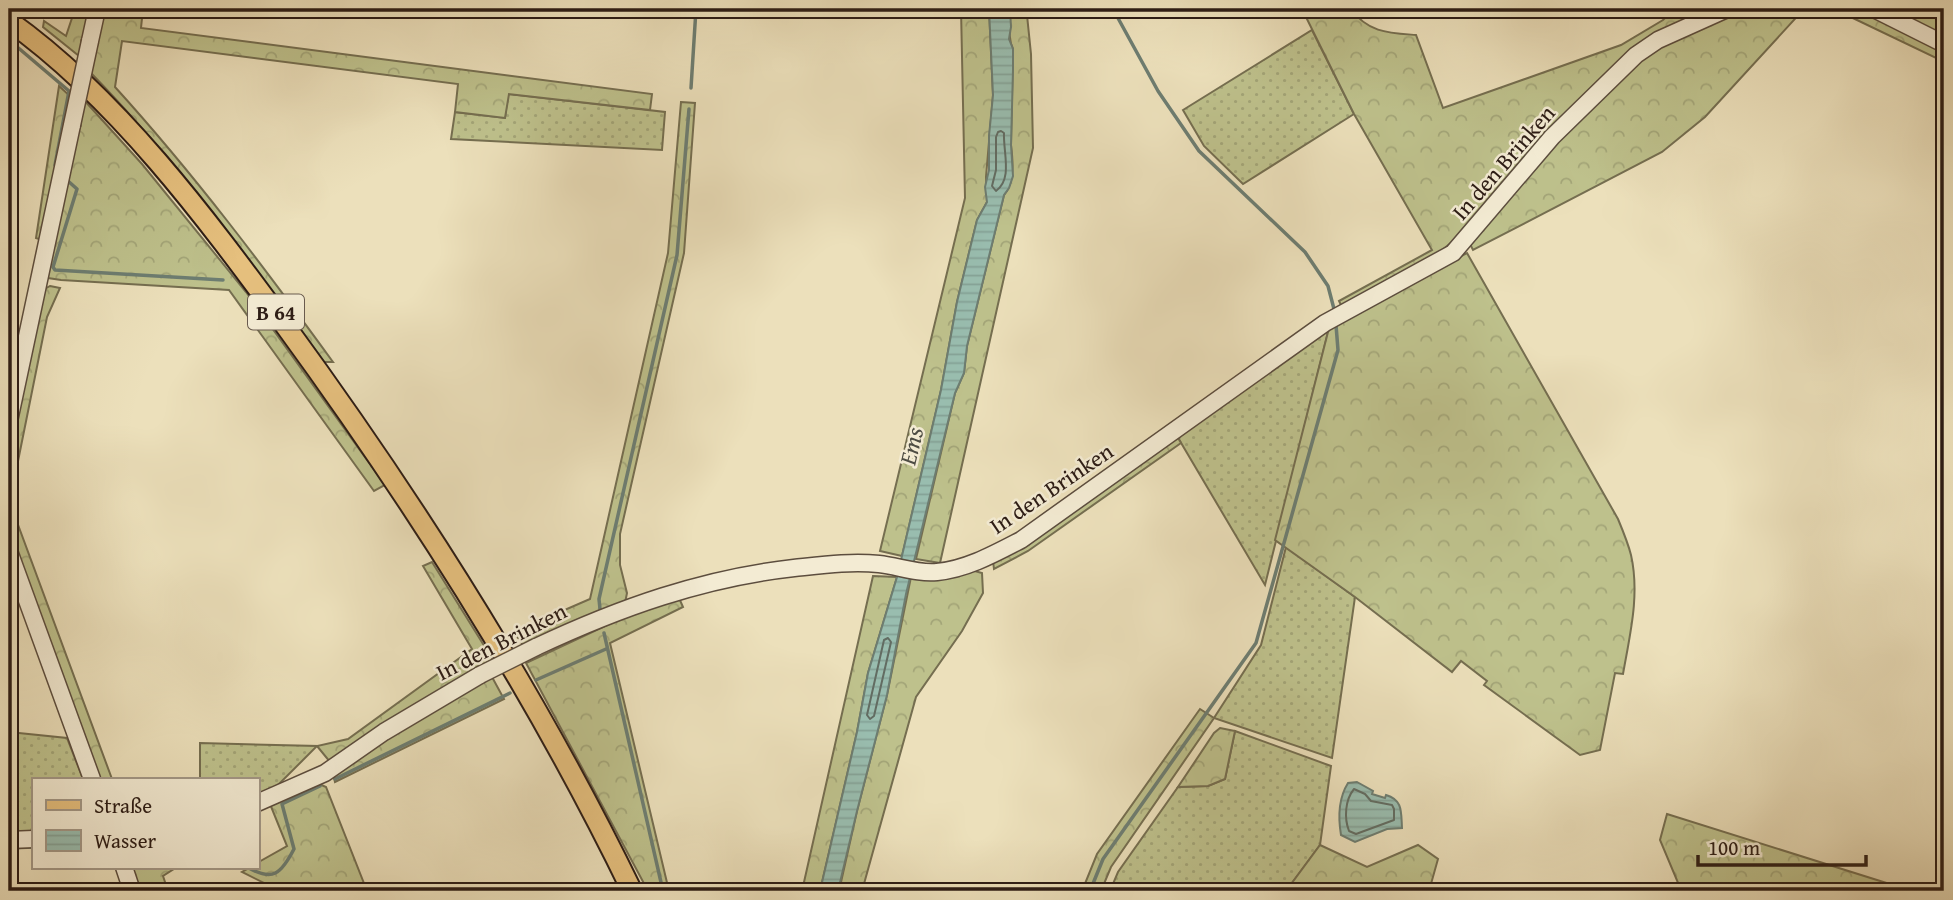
<svg xmlns="http://www.w3.org/2000/svg" width="1953" height="900" viewBox="0 0 1953 900" font-family="'Gentium Book Plus',serif">
<defs>
<pattern id="grass-dots" width="8" height="8" patternUnits="userSpaceOnUse" patternTransform="scale(1.75)"><rect width="8" height="8" fill="#bec18c"/><path d="M2 2h.1M6 6h.1" fill="none" stroke="#a3a578" stroke-width="1.8" stroke-linecap="round"/></pattern>
<pattern id="forest-crowns" width="20" height="18" patternUnits="userSpaceOnUse" patternTransform="scale(1.75)"><rect width="20" height="18" fill="#bec18c"/><path d="M2 6a3 3 0 1 1 6 0M12 15a3 3 0 1 1 6 0" fill="none" stroke="#a3a578"/></pattern>
<pattern id="water-rules" width="6" height="5" patternUnits="userSpaceOnUse" patternTransform="scale(1.75)"><rect width="6" height="5" fill="#99bdaf"/><path d="M0 2.5h6" fill="none" stroke="#84a296"/></pattern>
</defs>
<rect width="100%" height="100%" fill="#ece0bb"/>
<filter id="stains"><feTurbulence type="fractalNoise" baseFrequency=".00286" numOctaves="4"/><feColorMatrix values="0 0 0 0 .2 0 0 0 0 .09 0 0 0 0 .02 0 0 0 .5 -.17"/></filter>
<radialGradient id="worn" r=".72"><stop offset=".6" stop-color="#630" stop-opacity="0"/><stop offset="1" stop-color="#630" stop-opacity=".3"/></radialGradient>
<!-- grass -->
<g fill="url(#grass-dots)" stroke="#756e50" stroke-width="2">
<path d="M1312,30L1354,114L1243,184L1204,146L1183,110Z"/>
<path d="M508,94L665,112L662,150L451,139L455,112L505,118Z"/>
<path d="M1329,328L1265,585L1177,436Z"/>
<path d="M1286,547L1355,597L1332,758L1214,718L1261,645Z"/>
<path d="M1235,731L1331,766L1320,845L1286,891H1215L1205,885L1201,891H1110L1118,872L1178,787L1208,786L1225,779Z"/>
<path d="M9,732L67,738L83,779H33V834L9,835Z"/>
<path d="M200,743L317,746L276,787L257,796V779H200Z"/>
</g>
<!-- forest -->
<g fill="url(#forest-crowns)" stroke="#756e50" stroke-width="2">
<path d="M75,9H90L79,56L43,27L44,21L66,36Z"/>
<path d="M103,9H143L141,28L652,94L650,110L509,94L505,118L455,112L458,84L122,41L115,87C194,174 264,267 333,362H324C250,262 176,160 89,71Z"/>
<path d="M961,9H989L993,95L986,177L987,202L977,220L957,302L941,390L902,556L880,551L965,198Z"/>
<path d="M1010,9H1039L1027,15L1031,54L1033,148L940,563L916,559L955,393L964,373L967,346L1004,195C1015,182 1013,161 1011,145L1013,49C1007,36 1011,23 1010,9Z"/>
<path d="M1302,9H1351C1368,33 1390,33 1416,35L1443,108L1621,45L1663,20L1674,9H1804L1705,117L1662,152L1473,250L1464,232L1441,251L1342,307L1339,301L1432,250L1354,114Z"/>
<path d="M1834,9H1862L1936,45V58Z"/>
<path d="M1890,9H1944V36Z"/>
<path d="M59,86L71,97L42,240L36,238Z"/>
<path d="M84,100L142,164L246,292L385,485L374,491L229,290L61,280L48,278L46,276Z"/>
<path d="M681,102L695,103L684,253L620,534V565L627,593L625,603L523,645L514,632L590,599L668,253Z"/>
<path d="M1944,111V392L1936,391Z"/>
<path d="M1467,253L1618,519C1623,531 1628,543 1631,555C1640,595 1630,634 1623,674L1615,673L1600,750L1580,755L1484,685L1487,681L1461,661L1452,672L1355,597L1275,540L1329,328Z"/>
<path d="M50,286L60,288L47,317L15,476L13,492L17,522L112,779H98L9,534V446L43,290Z"/>
<path d="M1177,436L1181,443L1028,551L994,569L993,561Z"/>
<path d="M432,562L493,660L330,762L317,746L348,739L472,649L423,566Z"/>
<path d="M971,570L982,573L983,593L962,631L916,697L862,891H839L857,811L887,695L911,577Z"/>
<path d="M873,576L897,577L868,673L857,732L820,891H802Z"/>
<path d="M679,598L683,607L610,643L669,891H648L526,663L620,619Z"/>
<path d="M492,677L504,699L335,782L333,774L386,739Z"/>
<path d="M1200,709L1214,718L1111,867L1101,891H1082L1097,854Z"/>
<path d="M1220,728L1235,731L1225,779L1208,786L1178,787L1214,733Z"/>
<path d="M317,783L326,787L367,891H280L242,872L251,867H257V863L287,846L270,804Z"/>
<path d="M1667,814L1912,891H1771L1739,886L1681,890L1660,840Z"/>
<path d="M1320,845L1367,867L1418,845L1438,859L1429,891H1286Z"/>
<path d="M131,867H177L163,876L168,891H139Z"/>
</g>
<!-- water -->
<g fill="url(#water-rules)" stroke="#6d7d71" stroke-width="2">
<path d="M989,9H1010L1011,27L1009,39L1013,49V70L1011,145L1013,176L1009,188L1004,195L967,346L964,373L955,393L906,594L887,695L857,811L838,891H820L857,732L868,673L897,577L941,390L957,302L977,220L987,202L985,187L989,170V136L993,95Z"/>
<path d="M1357,782L1373,791L1372,794L1385,798L1386,795C1403,800 1401,812 1402,828L1387,829L1355,842L1341,835C1338,817 1338,799 1348,783Z"/>
<path d="M1713,886H1739L1771,891H1680Z"/>
</g>
<g fill="none" stroke-linecap="round" stroke-linejoin="round">
<!-- shore -->
<g stroke="#626c62" stroke-width="2">
<path d="M1001,131L1004,133C1003,152 1013,179 996,191L992,186L996,170V137L998,132Z"/>
<path d="M888,638L891,642L874,716L870,719L867,715L884,640Z"/>
<path d="M1354,789L1365,794L1371,801L1392,805L1394,809V820L1356,834L1349,831C1344,818 1345,800 1354,789Z"/>
</g>
<!-- stream -->
<g stroke="#6d7d71" stroke-width="3.5">
<path d="M1113,9L1158,91L1199,151L1305,252L1328,286L1334,309"/>
<path d="M9,40L69,91L55,165"/>
<path d="M691,88L696,9"/>
<path d="M68,181L77,189L53,267L55,270L223,280"/>
<path d="M600,609L599,599L677,255L689,109"/>
<path d="M604,633L663,891"/>
<path d="M536,680L606,649"/>
<path d="M335,779L510,693"/>
<path d="M9,848L33,847"/>
<path d="M247,867C273,882 281,874 294,849L282,804L320,786"/>
<path d="M1090,891L1103,859L1256,643L1338,350L1336,325"/>
</g>
<defs>
<g id="minor">
<path d="M1874,9L1944,44"/>
<path d="M90,41L97,9"/>
<path d="M9,421L72,125"/>
<path d="M9,551L92,779"/>
<path d="M536,647C619,608 703,578 794,568C822,565 851,561 879,564C898,566 917,574 937,572C967,569 994,554 1021,540L1325,323L1453,253L1552,137L1636,55L1658,40L1727,9"/>
<path d="M257,803L325,773L384,732L480,675"/>
<path d="M9,840L33,839"/>
<path d="M124,867L132,891"/>
</g>
<path id="major" d="M9,21C117,98 206,218 284,324C415,503 535,691 632,891"/>
</defs>
<!-- minor casing -->
<use href="#minor" stroke="#5c4d3e" stroke-width="19"/>
<!-- major casing -->
<use href="#major" stroke="#2c1c15" stroke-width="23"/>
<!-- minor -->
<use href="#minor" stroke="#f3ebd3" stroke-width="16"/>
<!-- major -->
<use href="#major" stroke="#e6c07e" stroke-width="19"/>
<defs>
<g id="minor-bridge">
<path d="M72,125L90,41"/>
<path d="M480,675L536,647"/>
</g>
</defs>
<!-- minor-bridge casing -->
<use href="#minor-bridge" stroke="#5c4d3e" stroke-width="19" stroke-linecap="butt"/>
<!-- minor-bridge -->
<use href="#minor-bridge" stroke="#f3ebd3" stroke-width="16"/>
</g>
<g text-anchor="middle" dominant-baseline="central" stroke-width="5" stroke-linejoin="round" paint-order="stroke">
<!-- shield labels -->
<rect fill="#f3ebd3" stroke="#685a4e" stroke-width="2" x="248" y="294.5" width="56" height="35" rx="5"/>
<g font-size="21" font-weight="bold" fill="#2c1c15">
<text x="276" y="312">B 64</text>
</g>
<!-- street labels -->
<g font-size="23" fill="#2c1c15" stroke="#f3ebd3">
<text transform="translate(1503 162) rotate(-49)">In den Brinken</text>
<text transform="translate(1051 488) rotate(-34)">In den Brinken</text>
<text transform="translate(501 641) rotate(-27)">In den Brinken</text>
</g>
<!-- water labels -->
<g font-size="24" font-style="italic" fill="#4d4c43" stroke="#f3ebd3">
<text transform="translate(911 446) rotate(-77)">Ems</text>
</g>
</g>
<!-- margin -->
<rect width="1953" height="900" fill="none" stroke="#ece0bb" stroke-width="35"/>
<rect x="10" y="10" width="1932" height="879" fill="none" stroke="#2c1c15" stroke-width="3.5"/>
<rect x="18" y="18" width="1918" height="865" fill="none" stroke="#2c1c15" stroke-width="2"/>
<!-- legend -->
<rect x="32" y="778" width="228" height="91" fill="#f3ebd3" stroke="#a39887" stroke-width="2"/>
<rect x="46" y="800" width="35" height="10" fill="#e6c07e" stroke="#a39887" stroke-width="2"/>
<text x="94" y="813" font-size="21" fill="#2c1c15">Straße</text>
<rect x="46" y="830" width="35" height="21" fill="url(#water-rules)" stroke="#a39887" stroke-width="2"/>
<text x="94" y="848" font-size="21" fill="#2c1c15">Wasser</text>
<!-- scale -->
<path d="M1698 855v10h168v-10" fill="none" stroke="#2c1c15" stroke-width="3.5"/>
<text x="1708" y="855" font-size="21" fill="#2c1c15" stroke="#f3ebd3" stroke-width="5" paint-order="stroke">100 m</text>
<rect width="100%" height="100%" filter="url(#stains)"/>
<rect width="100%" height="100%" fill="url(#worn)"/>
</svg>
